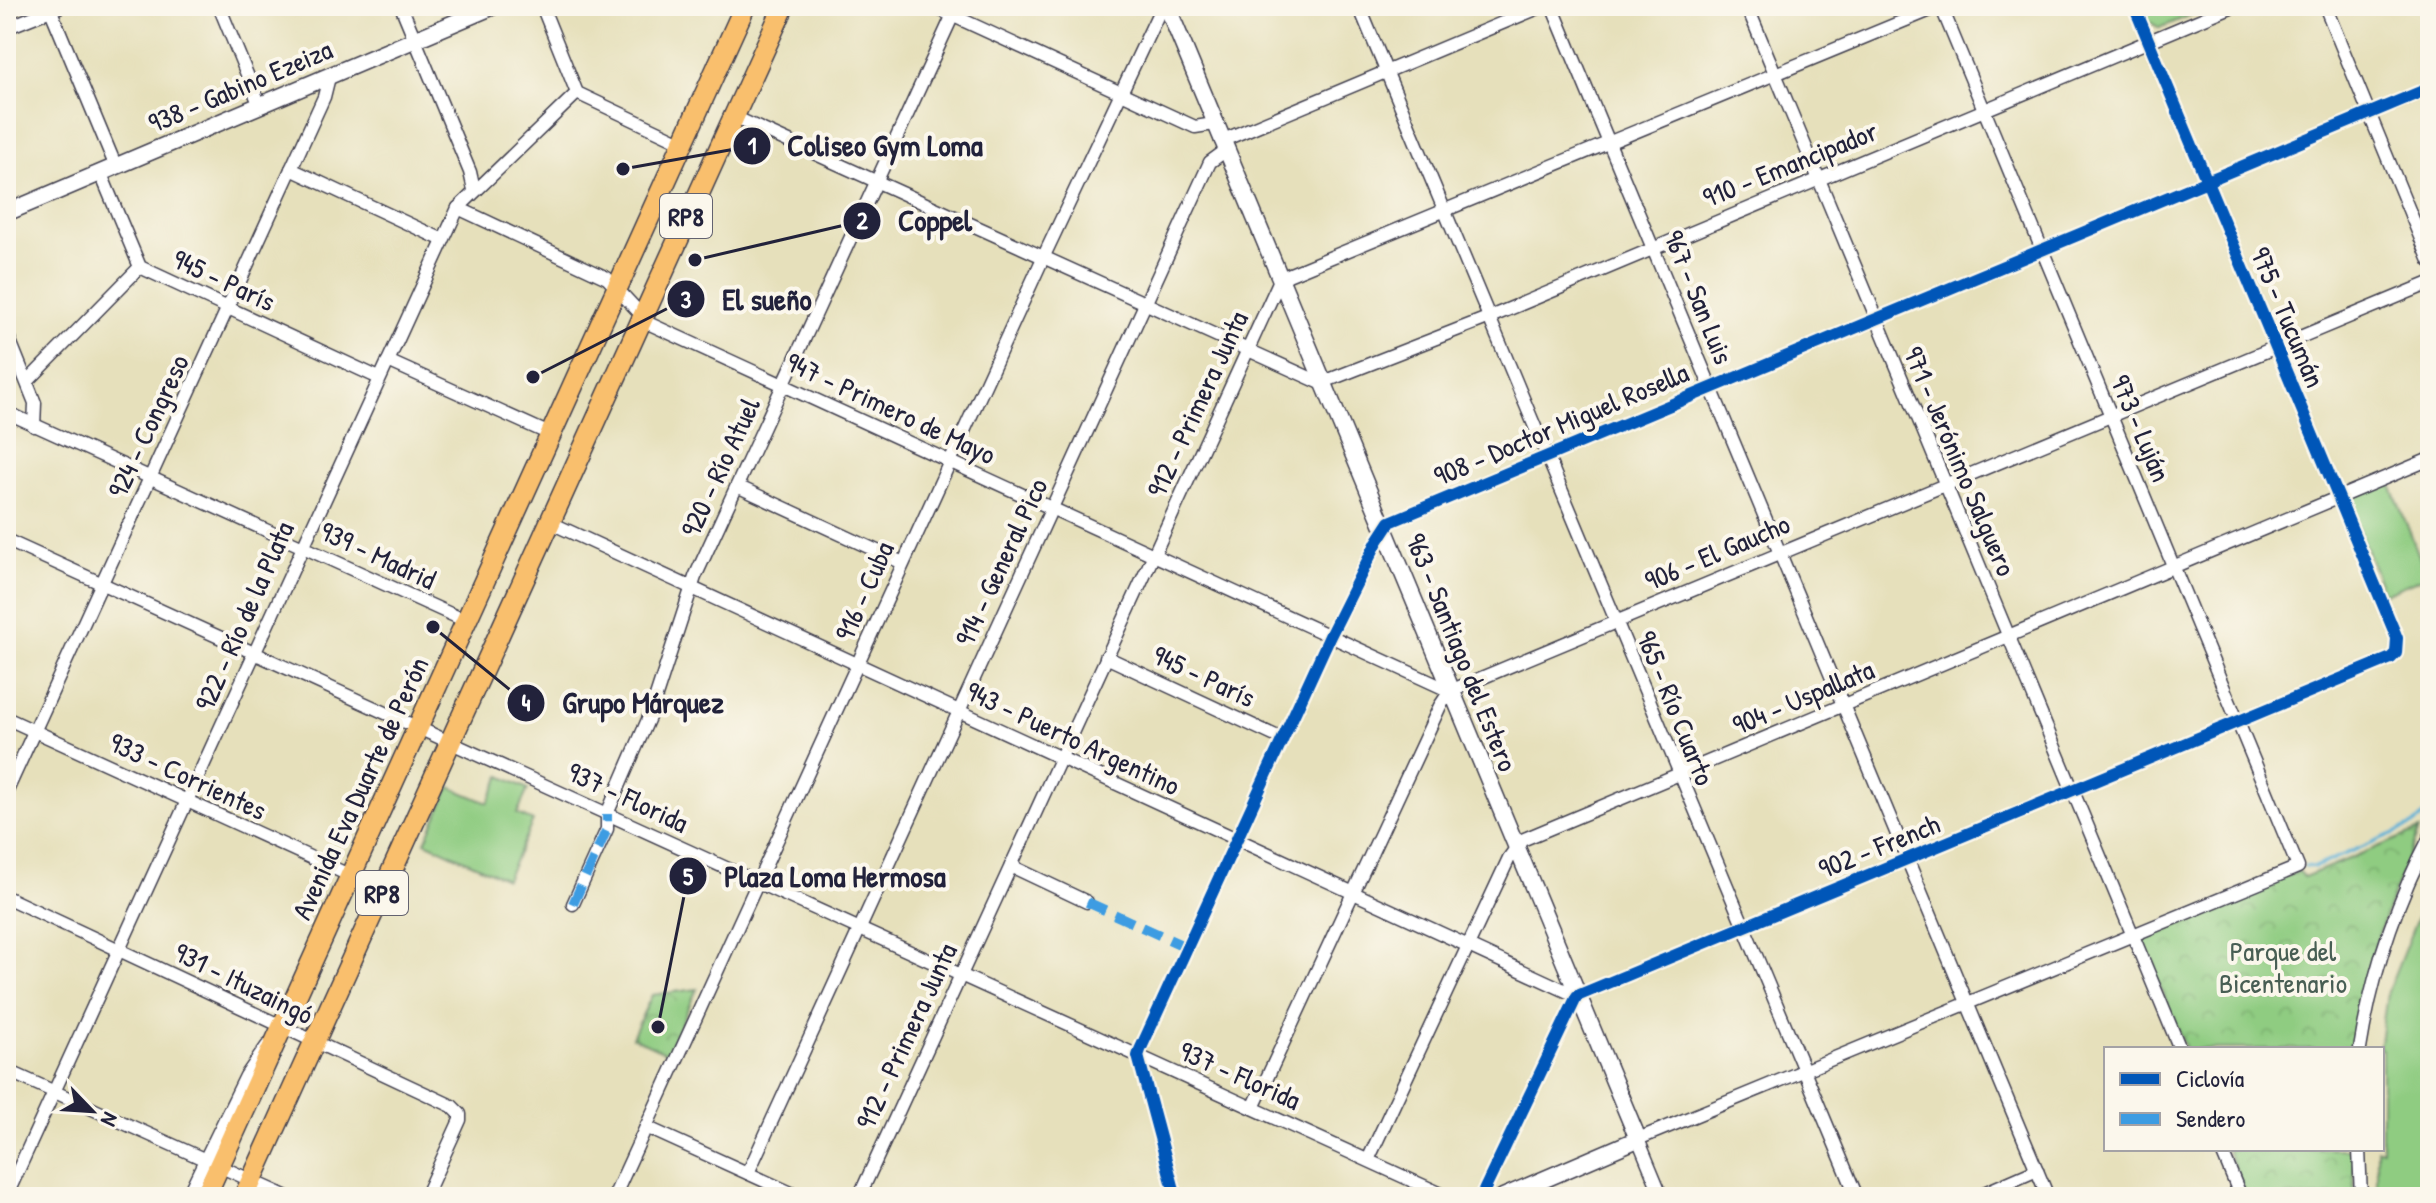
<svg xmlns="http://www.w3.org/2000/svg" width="2436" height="1203" viewBox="0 0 2436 1203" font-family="'Patrick Hand',sans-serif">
<defs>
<pattern id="park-crowns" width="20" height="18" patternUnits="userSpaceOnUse" patternTransform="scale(2)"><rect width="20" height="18" fill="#8fcc81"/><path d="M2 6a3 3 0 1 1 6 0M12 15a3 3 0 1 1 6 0" fill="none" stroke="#7baf70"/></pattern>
</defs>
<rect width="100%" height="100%" fill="#fbf7ec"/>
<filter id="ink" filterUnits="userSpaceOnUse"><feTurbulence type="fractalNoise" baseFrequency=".0125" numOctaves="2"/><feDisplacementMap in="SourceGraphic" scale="16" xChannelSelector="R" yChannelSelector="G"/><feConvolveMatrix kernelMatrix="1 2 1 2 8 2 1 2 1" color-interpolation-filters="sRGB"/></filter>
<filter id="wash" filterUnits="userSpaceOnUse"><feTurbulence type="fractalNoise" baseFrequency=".006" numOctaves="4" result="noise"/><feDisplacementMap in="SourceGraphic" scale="32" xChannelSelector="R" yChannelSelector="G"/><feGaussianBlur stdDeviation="1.8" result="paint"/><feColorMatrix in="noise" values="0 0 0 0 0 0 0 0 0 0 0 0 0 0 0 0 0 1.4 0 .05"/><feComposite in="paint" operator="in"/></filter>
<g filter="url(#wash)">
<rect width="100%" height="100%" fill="#e6e0bb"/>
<!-- grass -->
<g fill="#8fcc81" stroke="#58775e" stroke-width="2">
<path d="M2390,482L2427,576L2384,594L2347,500Z"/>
<path d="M501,776L528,789L517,814L533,821L506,879L425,842L450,787L488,803Z"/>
<path d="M2430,885V1197H2377V1149H2382V1049H2379L2387,994Z"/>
</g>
<!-- park -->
<g fill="url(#park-crowns)" stroke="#58775e" stroke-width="2">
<path d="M2142,6H2213L2160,28L2149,22Z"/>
<path d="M2419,830C2390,901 2360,972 2354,1049H2186L2140,937L2299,871L2304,877Z"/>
<path d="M697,989L667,1053L632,1037L652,995Z"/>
<path d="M2227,1149H2353L2355,1197H2247Z"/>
</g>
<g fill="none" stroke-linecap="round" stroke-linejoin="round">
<!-- stream -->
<path stroke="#5bb1d7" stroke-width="3" d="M2305,866L2315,867L2415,824L2430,809"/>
</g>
</g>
<g filter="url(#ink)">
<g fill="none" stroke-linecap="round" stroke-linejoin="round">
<defs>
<g id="minor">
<path d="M49,6L116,167"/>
<path d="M219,6L260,106"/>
<path d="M401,6L470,172L474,190"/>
<path d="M542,6L577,93L683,143"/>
<path d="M932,6L1195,127L1214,124"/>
<path d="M1359,6L1857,1197"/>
<path d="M1552,6L2048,1197"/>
<path d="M1747,6L2180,1049"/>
<path d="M2325,6L2430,261"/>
<path d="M6,28L61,6"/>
<path d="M732,116L1321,383L1490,317L2233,6"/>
<path d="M1221,141L1543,6"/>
<path d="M291,169L443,240"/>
<path d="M101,174L140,267L379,378"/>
<path d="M458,208L607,278L650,324L1450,691"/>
<path d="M6,331L35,403L34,426"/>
<path d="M388,361L552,435"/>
<path d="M28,381L140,267"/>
<path d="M6,412L468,622"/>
<path d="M737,486L903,563"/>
<path d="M549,522L1577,996"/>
<path d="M6,540L1448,1197"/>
<path d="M1106,657L1282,739"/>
<path d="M6,718L351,876"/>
<path d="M6,793L324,97L329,77"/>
<path d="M1011,866L1087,902"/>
<path d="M6,897L452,1106L460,1114V1120L425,1197"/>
<path d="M573,904L607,829V814L650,715L695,577L957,6"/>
<path d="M2360,1049C2372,973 2394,906 2430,837"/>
<path d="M6,1070L288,1197"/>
<path d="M1253,1108L1440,706L1450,691L2430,283"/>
<path d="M646,1127L800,1197"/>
<path d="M2221,1149L2241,1197"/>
<path d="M2359,1149L2361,1197"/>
<path d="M1368,1160L1509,858L1522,840L2430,459"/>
<path d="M748,1173L1210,162L1225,151"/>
<path d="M6,1197L458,208L577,93"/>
<path d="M187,1197L246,1076L267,1046"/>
<path d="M614,1197L1043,258L1162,6"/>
<path d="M859,1197L1279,282L1288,275L1940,6"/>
<path d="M1176,1197L1138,1056L1140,1050L1330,636L1377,542L1390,522L2430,88"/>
<path d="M1481,1197L1577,996L2391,658L2396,653L2397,638L2134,6"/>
<path d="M1662,1197L1638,1139L2298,867L1941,6"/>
<path d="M1975,1197L2037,1170"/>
</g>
<g id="tertiary">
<path d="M1167,6L1638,1139L1503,1197"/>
<path d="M6,213L494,6"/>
</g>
<g id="primary">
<path d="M205,1197L745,6"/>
<path d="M244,1197L784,6"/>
</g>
</defs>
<!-- minor casing -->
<use href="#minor" stroke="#3f3e4e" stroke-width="15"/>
<!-- tertiary casing -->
<use href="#tertiary" stroke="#3f3e4e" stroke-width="19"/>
<!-- primary casing -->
<use href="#primary" stroke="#3f3e4e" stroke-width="23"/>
<!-- minor -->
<use href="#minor" stroke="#fff" stroke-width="12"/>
<!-- tertiary -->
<use href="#tertiary" stroke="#fff" stroke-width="16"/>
<!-- primary -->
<use href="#primary" stroke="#f9bf6d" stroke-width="20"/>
<!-- quiet -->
<g stroke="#3c9ce2" stroke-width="10" stroke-dasharray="20 10" stroke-linecap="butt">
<path d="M1087,902L1186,947"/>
<path d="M573,904L607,829V814"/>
</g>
<defs>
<g id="cycleway">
<path d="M1176,1197L1138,1056L1140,1050L1330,636L1377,542L1390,522L2430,88"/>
<path d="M1481,1197L1577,996L2391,658L2396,653L2397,638L2134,6"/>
</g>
</defs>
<!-- cycleway casing -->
<use href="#cycleway" stroke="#fbf7ec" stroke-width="17"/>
<!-- cycleway -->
<use href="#cycleway" stroke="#0057b8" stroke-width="12"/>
</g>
</g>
<g text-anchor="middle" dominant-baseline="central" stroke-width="8" stroke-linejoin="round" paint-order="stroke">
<!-- shield labels -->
<g fill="#fbf7ec" stroke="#636270" stroke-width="2">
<rect x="660" y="194" width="52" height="44" rx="6"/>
<rect x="356" y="871" width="52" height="44" rx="6"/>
</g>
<g font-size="26" font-weight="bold" fill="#22223b">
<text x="686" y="216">RP8</text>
<text x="382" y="893">RP8</text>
</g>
<!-- street labels -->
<g font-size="28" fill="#22223b" stroke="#fbf7ec">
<text transform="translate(240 86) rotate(-23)">938 - Gabino Ezeiza</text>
<text transform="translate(1790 164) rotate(-22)">910 - Emancipador</text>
<text transform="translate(224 280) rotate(25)">945 - París</text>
<text transform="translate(1699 297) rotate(68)">967 - San Luis</text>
<text transform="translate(2288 317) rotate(67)">975 - Tucumán</text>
<text transform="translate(1197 404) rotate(-65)">912 - Primera Junta</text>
<text transform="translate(891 408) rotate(25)">947 - Primero de Mayo</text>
<text transform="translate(1561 424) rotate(-23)">908 - Doctor Miguel Rosella</text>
<text transform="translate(148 426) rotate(-65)">924 - Congreso</text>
<text transform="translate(2141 428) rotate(67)">973 - Luján</text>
<text transform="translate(1960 461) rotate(67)">971 - Jerónimo Salguero</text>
<text transform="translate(720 467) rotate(-65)">920 - Río Atuel</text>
<text transform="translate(1717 552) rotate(-23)">906 - El Gaucho</text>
<text transform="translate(378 555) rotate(25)">939 - Madrid</text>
<text transform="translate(1001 562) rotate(-65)">914 - General Pico</text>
<text transform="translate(864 591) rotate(-66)">916 - Cuba</text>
<text transform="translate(244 616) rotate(-66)">922 - Río de la Plata</text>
<text transform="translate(1462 652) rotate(68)">963 - Santiago del Estero</text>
<text transform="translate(1204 676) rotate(25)">945 - París</text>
<text transform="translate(1803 697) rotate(-23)">904 - Uspallata</text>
<text transform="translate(1676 708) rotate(68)">965 - Río Cuarto</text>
<text transform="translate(1073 738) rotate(25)">943 - Puerto Argentino</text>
<text transform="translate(188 776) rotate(25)">933 - Corrientes</text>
<text transform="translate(360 788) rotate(-65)">Avenida Eva Duarte de Perón</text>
<text transform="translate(628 797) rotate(25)">937 - Florida</text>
<text transform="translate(1879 846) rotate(-22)">902 - French</text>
<text transform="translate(244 983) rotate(26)">931 - Ituzaingó</text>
<text transform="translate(906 1036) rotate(-65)">912 - Primera Junta</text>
<text transform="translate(1240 1075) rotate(24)">937 - Florida</text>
</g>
<!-- park labels -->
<g font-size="28" fill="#485e54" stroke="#fbf7ec">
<text x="2283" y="951">Parque del<tspan x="2283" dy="32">Bicentenario</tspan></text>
</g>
</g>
<!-- callouts -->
<path fill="none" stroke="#22223b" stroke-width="3" d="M623 169L752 146M695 260L862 221M533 377L686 299M433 627L526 703M658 1027L688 876"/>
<g fill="#22223b" stroke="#fbf7ec" stroke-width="3">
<circle cx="623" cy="169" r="8"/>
<circle cx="695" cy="260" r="8"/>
<circle cx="533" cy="377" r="8"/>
<circle cx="433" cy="627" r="8"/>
<circle cx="658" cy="1027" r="8"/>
<circle cx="752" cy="146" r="20"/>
<circle cx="862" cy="221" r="20"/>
<circle cx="686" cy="299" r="20"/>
<circle cx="526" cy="703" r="20"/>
<circle cx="688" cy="876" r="20"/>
</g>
<g font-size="24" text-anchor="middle" font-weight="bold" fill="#fff">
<text x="752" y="154">1</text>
<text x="862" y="229">2</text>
<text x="686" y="308">3</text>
<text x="526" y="711">4</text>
<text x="688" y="885">5</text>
</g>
<g font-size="30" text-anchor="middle" font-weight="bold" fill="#22223b" stroke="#fbf7ec" stroke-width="8" stroke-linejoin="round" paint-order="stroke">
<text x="885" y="156">Coliseo Gym Loma</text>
<text x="935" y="231">Coppel</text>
<text x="767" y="310">El sueño</text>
<text x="643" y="713">Grupo Márquez</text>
<text x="835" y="887">Plaza Loma Hermosa</text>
</g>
<!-- margin -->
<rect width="2436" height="1203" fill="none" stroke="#fbf7ec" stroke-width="32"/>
<!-- legend -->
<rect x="2104" y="1047" width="280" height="104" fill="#fbf7ec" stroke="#a4a2a5" stroke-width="2"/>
<rect x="2120" y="1073" width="40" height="12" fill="#0057b8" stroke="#a4a2a5" stroke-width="2"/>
<text x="2176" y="1087" font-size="24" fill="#22223b">Ciclovía</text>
<rect x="2120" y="1113" width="40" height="12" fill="#3c9ce2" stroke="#a4a2a5" stroke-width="2"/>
<text x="2176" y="1127" font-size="24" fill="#22223b">Sendero</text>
<!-- north arrow -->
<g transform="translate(92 1111) rotate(115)" stroke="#fbf7ec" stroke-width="6" paint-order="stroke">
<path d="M0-6L14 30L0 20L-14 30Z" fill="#22223b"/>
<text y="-12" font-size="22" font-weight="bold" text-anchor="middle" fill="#22223b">N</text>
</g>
</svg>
